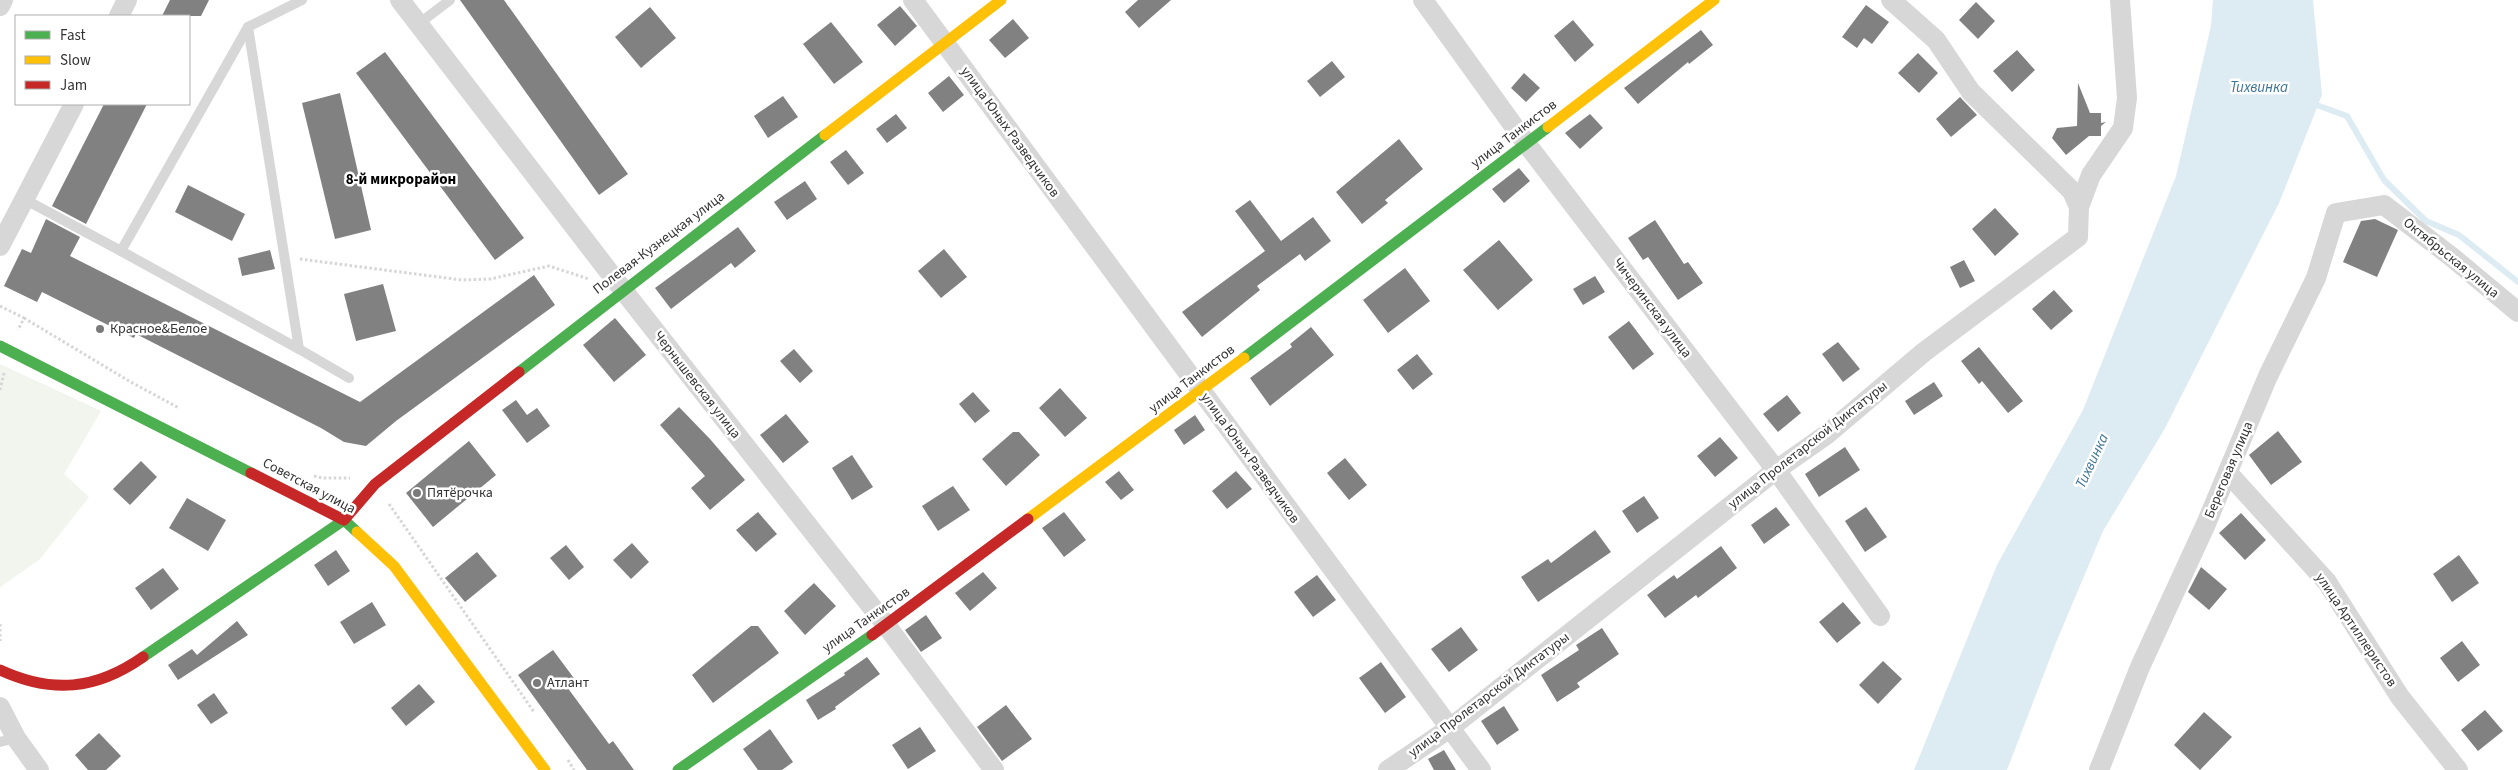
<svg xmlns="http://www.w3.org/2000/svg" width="2518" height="770" viewBox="0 0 2518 770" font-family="'Source Sans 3',sans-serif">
<rect width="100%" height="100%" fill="#fff"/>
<!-- green -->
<path fill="#f1f5ed" d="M0,364L101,411L64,474L89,497L40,559L0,587Z"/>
<!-- water -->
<path fill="#ddebf3" d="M2213,0H2313L2322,95L2279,203L2164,430L2103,531L2055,645L2007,770H1914L1997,565L2083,410L2176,176L2211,26Z"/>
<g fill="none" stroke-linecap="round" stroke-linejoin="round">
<!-- stream -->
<path stroke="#ddebf3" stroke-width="6" d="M2311,103L2347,116L2384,180L2426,221L2459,235L2518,282"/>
</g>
<!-- building -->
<g fill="#818181">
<path d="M170,0H209L201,16H162Z"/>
<path d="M460,0H504L628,174L599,195Z"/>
<path d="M1138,0H1171L1139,28L1125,12Z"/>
<path d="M1976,2L1995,21L1978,39L1959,20Z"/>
<path d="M1866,5L1889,22L1872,44L1864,38L1857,48L1842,37Z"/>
<path d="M900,6L917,26L895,46L877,25Z"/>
<path d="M650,7L676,38L641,68L615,37Z"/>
<path d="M1013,19L1029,38L1005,58L989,40Z"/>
<path d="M1573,20L1594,45L1575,62L1554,36Z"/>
<path d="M831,22L863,62L834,84L803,44Z"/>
<path d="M1701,30L1713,45L1689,64L1688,62L1638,104L1624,88Z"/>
<path d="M2017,50L2035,70L2012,92L1993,71Z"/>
<path d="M385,52L524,238L495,260L356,73Z"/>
<path d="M1918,53L1938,73L1919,93L1898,73Z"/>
<path d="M1332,61L1345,77L1320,97L1307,81Z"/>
<path d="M1524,73L1540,88L1526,102L1511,88Z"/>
<path d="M949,76L964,95L943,112L928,93Z"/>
<path d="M2078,83L2090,113H2101V123L2106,122L2101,126V136H2089L2066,155L2052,138L2057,128L2077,126Z"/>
<path d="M340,93L371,230L335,239L302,103Z"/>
<path d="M783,96L798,117L768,138L754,116Z"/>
<path d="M1960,97L1977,115L1951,137L1936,119Z"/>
<path d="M104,104H147L86,224L52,206Z"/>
<path d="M896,114L907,128L887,143L876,129Z"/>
<path d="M1590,114L1603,128L1580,149L1565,133Z"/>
<path d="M1399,139L1423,169L1385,200L1388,203L1362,224L1336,192Z"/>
<path d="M846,150L864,173L848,185L830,162Z"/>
<path d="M1519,168L1530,181L1504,203L1492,189Z"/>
<path d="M805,181L817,199L787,220L774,202Z"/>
<path d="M188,185L245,214L232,241L175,212Z"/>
<path d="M1250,200L1281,241L1313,217L1331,241L1305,261L1300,254L1257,286L1260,290L1202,337L1182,312L1265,251L1235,211Z"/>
<path d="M1995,208L2019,234L1995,256L1972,229Z"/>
<path d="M46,219L80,237L70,256L360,402L534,275L555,305L396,421L366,446L344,442L321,428L136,334L134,338L42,292L37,302L4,286L22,249L31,253Z"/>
<path d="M2375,219L2398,230L2377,277L2343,262L2361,221Z"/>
<path d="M1655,220L1684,264L1688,262L1703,283L1678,300L1648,257L1643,260L1628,238Z"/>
<path d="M738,227L756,251L735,268L731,263L671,309L655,288Z"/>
<path d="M1499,240L1533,280L1498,310L1463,270Z"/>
<path d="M944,249L967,277L941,298L918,271Z"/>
<path d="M270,250L275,269L242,276L238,258Z"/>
<path d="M1964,260L1975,281L1960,288L1950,267Z"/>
<path d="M1405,268L1430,301L1388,333L1363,300Z"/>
<path d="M1595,276L1605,292L1583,305L1573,289Z"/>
<path d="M383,284L396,331L356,341L344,294Z"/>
<path d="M2054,290L2073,311L2051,330L2032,309Z"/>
<path d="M615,318L646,355L614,382L583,345Z"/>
<path d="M1629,321L1654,354L1633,370L1608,337Z"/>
<path d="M1311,327L1334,355L1270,406L1250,378L1292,347L1290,344Z"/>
<path d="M1838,342L1860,369L1843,382L1822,354Z"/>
<path d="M1979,347L2023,401L2008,413L1982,381L1979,384L1961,361Z"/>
<path d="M794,349L813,371L800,383L780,361Z"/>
<path d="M1417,354L1433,374L1413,390L1397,370Z"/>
<path d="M1934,382L1943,396L1914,415L1905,401Z"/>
<path d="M1060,388L1087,418L1065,437L1039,408Z"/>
<path d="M973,392L990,411L975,423L959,404Z"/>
<path d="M1787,395L1801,413L1778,432L1763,414Z"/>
<path d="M516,400L527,415L537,408L550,426L527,443L502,410Z"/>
<path d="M679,407L710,439L745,480L710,510L691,488L705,476L660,425Z"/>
<path d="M786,414L809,442L783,463L760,435Z"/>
<path d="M1195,415L1205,430L1184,445L1174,430Z"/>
<path d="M2278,431L2302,462L2271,485L2249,455Z"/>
<path d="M1013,432H1019L1040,455L1006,486L982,459Z"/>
<path d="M1720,437L1738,458L1715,477L1697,456Z"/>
<path d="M469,441L496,475L433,527L406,493Z"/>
<path d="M1845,447L1860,470L1819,497L1805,474Z"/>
<path d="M852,455L873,487L852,500L832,468Z"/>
<path d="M1345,458L1367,485L1349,500L1327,473Z"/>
<path d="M141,461L157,477L130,505L113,489Z"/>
<path d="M1119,471L1134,490L1121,500L1105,482Z"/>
<path d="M1236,471L1252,489L1227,509L1212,491Z"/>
<path d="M953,486L970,510L938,531L922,506Z"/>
<path d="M1644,496L1659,518L1637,533L1622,511Z"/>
<path d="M187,498L226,520L208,551L169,528Z"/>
<path d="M1776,507L1790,525L1764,544L1751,525Z"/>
<path d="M1866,507L1887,537L1865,552L1845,521Z"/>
<path d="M758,512L777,534L756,552L736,530Z"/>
<path d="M1064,512L1086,540L1064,557L1042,528Z"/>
<path d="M2241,513L2266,540L2245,560L2219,533Z"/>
<path d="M1595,530L1611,552L1538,602L1521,577L1548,559L1551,563Z"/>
<path d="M632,543L649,562L631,579L613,560Z"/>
<path d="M566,545L584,567L569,580L550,558Z"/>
<path d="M1721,546L1737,568L1698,598L1696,595L1665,618L1647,595L1674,575L1677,579Z"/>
<path d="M336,550L350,571L328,586L314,565Z"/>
<path d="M477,552L497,576L465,602L445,578Z"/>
<path d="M2459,555L2479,583L2452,602L2433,574Z"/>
<path d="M2201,567L2227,589L2209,610L2188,592Z"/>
<path d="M163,568L179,589L151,610L135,588Z"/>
<path d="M983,572L997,588L970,611L955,593Z"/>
<path d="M1317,575L1336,600L1313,617L1294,592Z"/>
<path d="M814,583L836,606L805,635L784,611Z"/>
<path d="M372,602L386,625L354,644L340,622Z"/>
<path d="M1843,602L1861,623L1837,643L1819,622Z"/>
<path d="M926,615L942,638L921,652L905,630Z"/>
<path d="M237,621L248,635L178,680L168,665L192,649L197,655Z"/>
<path d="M751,626H758L779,653L713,703L692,675Z"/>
<path d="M1461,627L1478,650L1449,672L1431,649Z"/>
<path d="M1602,628L1619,654L1577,683L1580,687L1557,702L1541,675L1579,650L1576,645Z"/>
<path d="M2462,641L2480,665L2458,682L2440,658Z"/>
<path d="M553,650L576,681L567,687L609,744L613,741L634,770H587L518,675Z"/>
<path d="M867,657L880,674L835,707L836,709L818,720L806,700L845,675L844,673Z"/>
<path d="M1883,661L1902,679L1878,704L1859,685Z"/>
<path d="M1381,662L1406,697L1385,713L1359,678Z"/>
<path d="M419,684L435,702L406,726L391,708Z"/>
<path d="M214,693L228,713L211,724L197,705Z"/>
<path d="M1006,705L1032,739L1002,761L977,727Z"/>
<path d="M1504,706L1519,730L1497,745L1481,721Z"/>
<path d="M2485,710L2503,731L2478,751L2461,730Z"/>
<path d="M2204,712L2232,737L2200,770L2174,745Z"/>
<path d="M920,727L936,751L908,769L892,745Z"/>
<path d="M770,729L793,762L782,770H758L743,749Z"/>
<path d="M99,733L121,756L106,770H88L75,755Z"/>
<path d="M1444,750L1456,770H1434L1428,759Z"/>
</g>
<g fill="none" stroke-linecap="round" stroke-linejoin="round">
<!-- path -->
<g stroke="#d6d6d6" stroke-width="3" stroke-dasharray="2.5 2.5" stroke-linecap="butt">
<path d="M300,259L462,280L490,279L549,266L589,279"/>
<path d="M0,306L24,318L18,330"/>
<path d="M24,318L129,381L179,408"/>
<path d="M0,390L4,373"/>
<path d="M314,476L322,478H350"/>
<path d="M389,504L534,712"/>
<path d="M0,624V641"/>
<path d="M568,760L574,770"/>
</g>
<!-- lane -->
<g stroke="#d7d7d7" stroke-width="10">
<path d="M302,0L248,27L299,349L349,378"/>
<path d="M417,25L450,0"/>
<path d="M248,27L121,251L299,349"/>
<path d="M24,199L121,251"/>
<path d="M0,742L16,738"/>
</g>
<!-- street -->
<g stroke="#d7d7d7" stroke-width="20">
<path d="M400,0L623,290L886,625L994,770"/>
<path d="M913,0L1481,770"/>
<path d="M1423,0L1526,143L1776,470L1880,616"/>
<path d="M1891,0L1936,40L1971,92L2072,191L2079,207"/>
<path d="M0,6L3,0"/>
<path d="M119,16L127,0"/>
<path d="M0,246L74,104"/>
<path d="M2228,473L2327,582L2400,697L2458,770"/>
<path d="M0,707L16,738L39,770"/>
<path d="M1388,770L1450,728L1776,470L1826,435L1924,352L2078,237L2079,207L2091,175L2123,128L2127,98L2120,0"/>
<path d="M2099,770L2140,667L2206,524L2268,376L2316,278L2336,213L2384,205L2453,258L2518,312"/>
</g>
<!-- fast -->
<g stroke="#4caf50" stroke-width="11">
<path d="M0,346L251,473"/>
<path d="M1244,358L1548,127"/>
<path d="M519,372L825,135"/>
<path d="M143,657L344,520L357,532"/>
<path d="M678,770L872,635"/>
</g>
<!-- slow -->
<g stroke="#ffc107" stroke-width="11">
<path d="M1548,127L1714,0"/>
<path d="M825,135L1001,0"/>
<path d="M1028,519L1244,358"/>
<path d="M357,532L394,566L545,770"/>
</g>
<!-- jam -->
<g stroke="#c62828" stroke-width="11">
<path d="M251,473L344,520L375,484L519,372"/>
<path d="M872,635L1028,519"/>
<path d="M0,670C52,694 96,690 143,657"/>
</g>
</g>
<!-- markers -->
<g fill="#7a7a7a" stroke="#fff" stroke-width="2">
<circle cx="100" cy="329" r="5"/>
<circle cx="417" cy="493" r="5"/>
<circle cx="537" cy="683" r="5"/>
</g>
<g text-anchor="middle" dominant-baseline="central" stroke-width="5" stroke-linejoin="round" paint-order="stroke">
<!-- street labels -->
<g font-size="14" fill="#333" stroke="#fff">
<text transform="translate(1010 132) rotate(54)">улица Юных Разведчиков</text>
<text transform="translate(1514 134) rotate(-37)">улица Танкистов</text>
<text transform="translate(659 243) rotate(-37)">Полевая-Кузнецкая улица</text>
<text transform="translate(2451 258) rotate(39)">Октябрьская улица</text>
<text transform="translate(1652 308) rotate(53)">Чичеринская улица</text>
<text transform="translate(1192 379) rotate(-37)">улица Танкистов</text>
<text transform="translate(697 385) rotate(52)">Чернышевская улица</text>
<text transform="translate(1808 445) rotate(-38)">улица Пролетарской Диктатуры</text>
<text transform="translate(1250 458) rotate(54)">улица Юных Разведчиков</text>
<text transform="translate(2229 470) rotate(-67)">Береговая улица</text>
<text transform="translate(309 486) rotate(28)">Советская улица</text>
<text transform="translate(866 620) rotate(-35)">улица Танкистов</text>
<text transform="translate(2356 630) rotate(56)">улица Артиллеристов</text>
<text transform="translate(1489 695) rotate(-37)">улица Пролетарской Диктатуры</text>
</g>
<!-- poi labels -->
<g font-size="14" fill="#333" stroke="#fff" text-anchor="start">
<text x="110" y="329">Красное&amp;Белое</text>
<text x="427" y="493">Пятёрочка</text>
<text x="547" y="683">Атлант</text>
</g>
<!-- water labels -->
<g font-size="15" font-style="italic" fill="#3f7597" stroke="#fff">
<text x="2259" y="87">Тихвинка</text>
<text transform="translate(2092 461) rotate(-65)">Тихвинка</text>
</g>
<!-- neighbourhood labels -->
<g font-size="15" font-weight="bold" fill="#000" stroke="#fff">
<text x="401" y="179">8-й микрорайон</text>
</g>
</g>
<!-- legend -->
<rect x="15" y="15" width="175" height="90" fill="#ffffff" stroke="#adadad"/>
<rect x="25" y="31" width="25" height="8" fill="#4caf50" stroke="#adadad"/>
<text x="60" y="40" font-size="15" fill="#333333">Fast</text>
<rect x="25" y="56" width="25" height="8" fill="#ffc107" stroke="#adadad"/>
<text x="60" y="65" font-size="15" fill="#333333">Slow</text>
<rect x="25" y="81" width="25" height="8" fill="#c62828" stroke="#adadad"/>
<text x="60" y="90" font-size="15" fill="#333333">Jam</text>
</svg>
